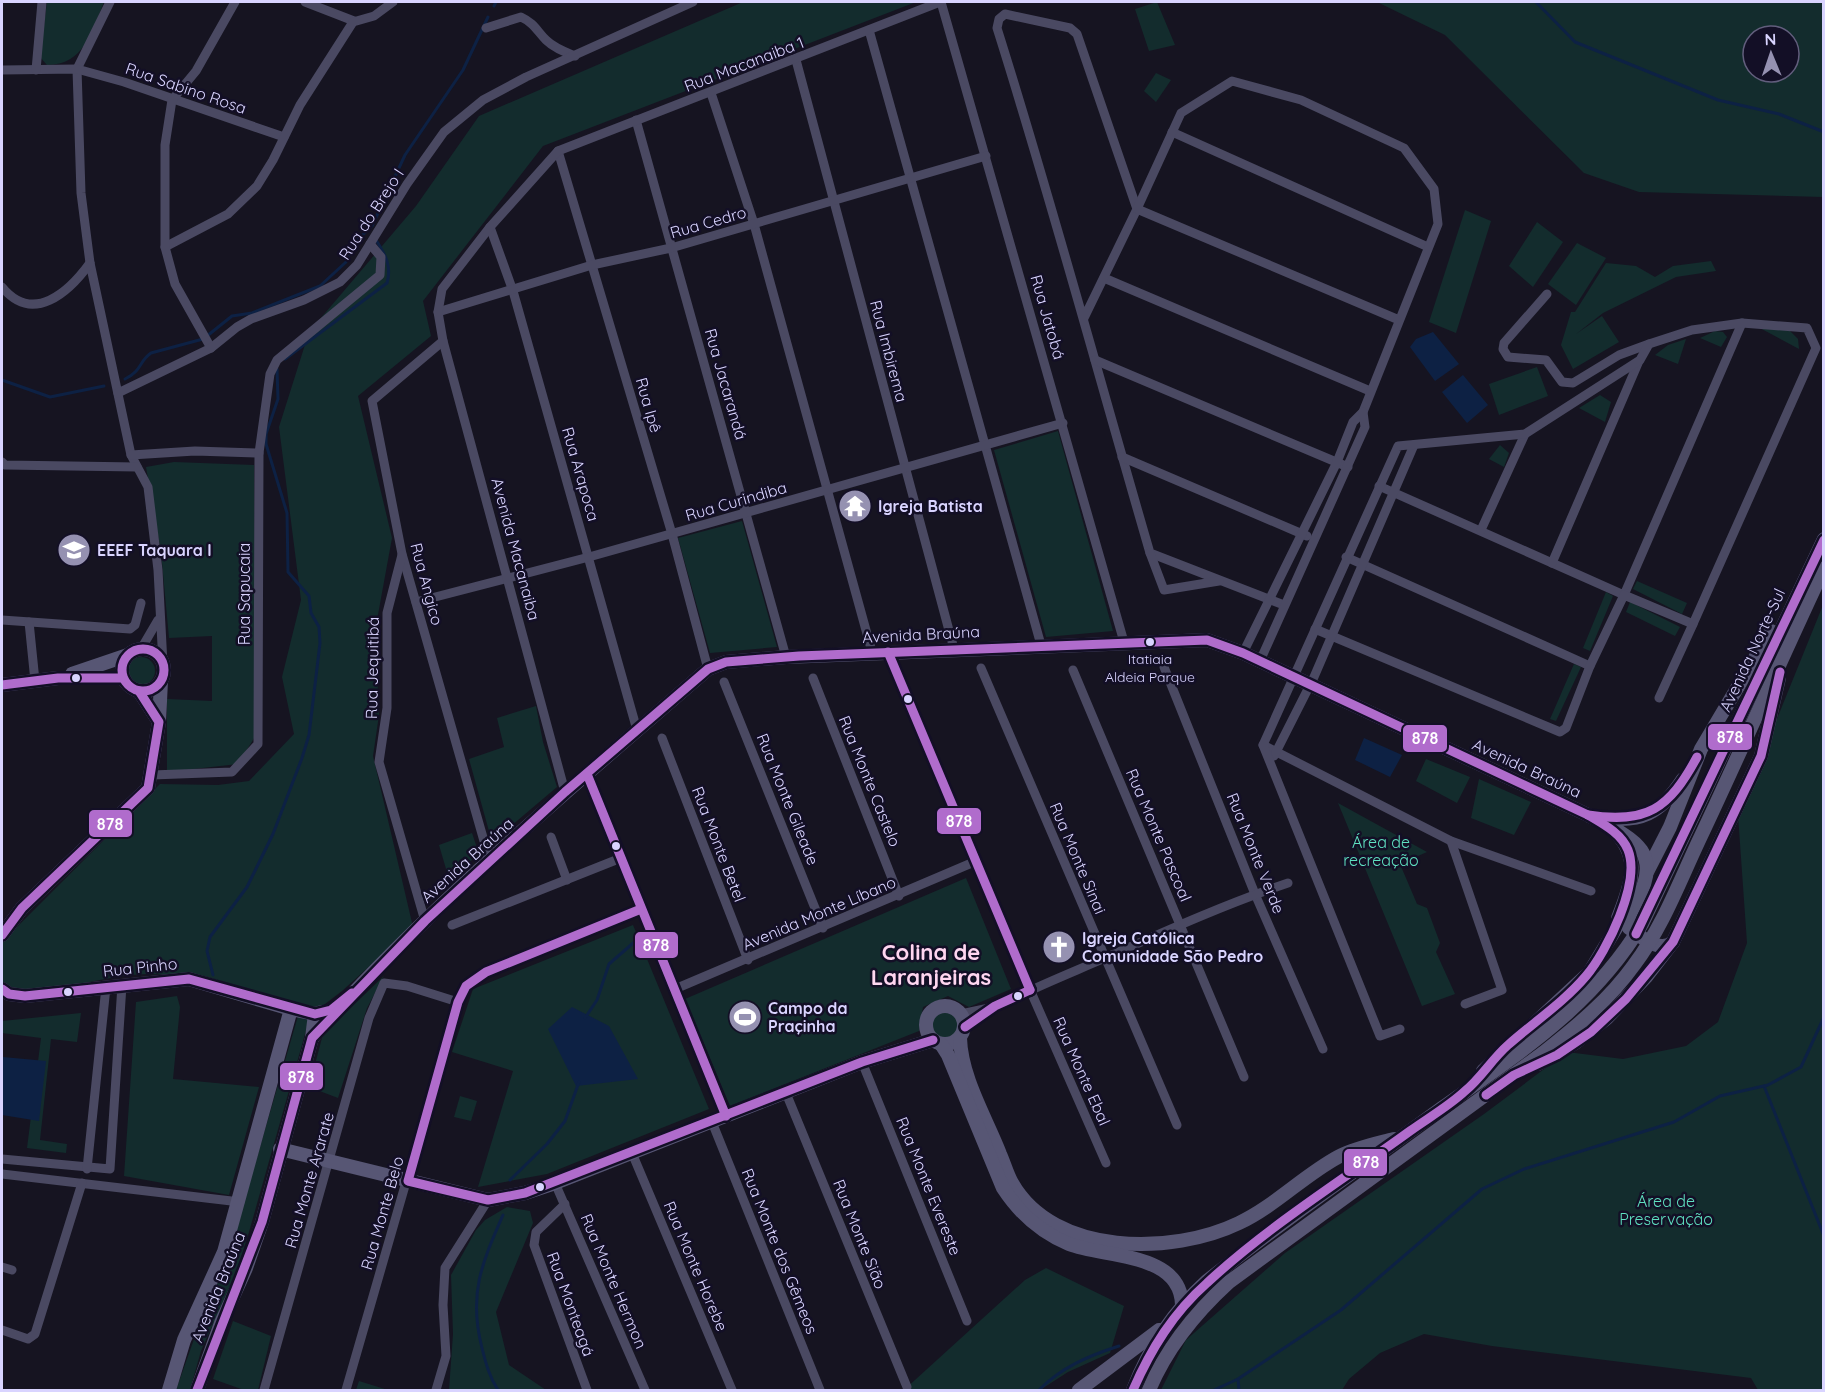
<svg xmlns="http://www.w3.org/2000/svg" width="1825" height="1392" viewBox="0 0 1825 1392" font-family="Quicksand,sans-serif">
<rect width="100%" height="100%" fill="#161421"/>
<!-- green -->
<g fill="#132c2d" fill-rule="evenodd">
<path d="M47,2H104C92,31 84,65 47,65L40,57Z"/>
<path d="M743,2H916L543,146L423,301L431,336L358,396L392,538L375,631L379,715L373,756L413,927L342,991L317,1010C263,995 208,975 151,974C102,973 50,1000 2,985V942L160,784L218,785L249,781L294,734L282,677L301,600L279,427L309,332L416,206L479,116Z"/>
<path d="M1157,2L1175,45L1149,51L1135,9Z"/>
<path d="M1377,2H1823V197L1639,192L1584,173L1445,35ZM1753,36H1789V72H1753Z"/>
<path d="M1156,73L1171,80L1156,102L1144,91Z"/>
<path d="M1465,210L1491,221L1456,333L1429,322Z"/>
<path d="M1537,222L1563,242L1533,287L1509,266Z"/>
<path d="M1577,243L1606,258L1576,305L1548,284Z"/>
<path d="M1711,261L1716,271L1676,277L1603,313L1576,334L1602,316L1619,342L1573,369L1561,345L1571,312H1575L1606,263L1636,266L1655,277L1673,266Z"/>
<path d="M1758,327L1789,330L1798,339L1799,349Z"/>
<path d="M1715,331L1723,332L1727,337L1721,347L1700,338Z"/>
<path d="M1686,339L1678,364L1655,355L1668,345Z"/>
<path d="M1537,367L1548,396L1499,415L1489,384Z"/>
<path d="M1600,395L1611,402L1605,422L1579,408Z"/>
<path d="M1058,431L1113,631L1046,637L994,450Z"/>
<path d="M1500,445L1509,453L1504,467L1489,459Z"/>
<path d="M174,462L254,465L256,735L238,764L167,772V699L212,701V636L169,638L161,552L146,467Z"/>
<path d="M742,521L777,647L710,653L678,538Z"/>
<path d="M1637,581L1687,603L1682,614L1633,589Z"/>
<path d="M1606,592L1613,596L1590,651L1583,648Z"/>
<path d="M1630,602L1680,627L1675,636L1626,612Z"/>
<path d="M1823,605V1390H1758L1751,1378L1492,1346L1424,1334L1380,1353L1349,1379L1342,1390H1161L1186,1340L1285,1253L1484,1114L1567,1052L1623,1059L1686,1046L1718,1022L1747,943L1738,815Z"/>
<circle cx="141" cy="671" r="14"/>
<path d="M1574,664L1581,667L1556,721L1550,719Z"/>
<path d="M536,706L543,742L557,787L492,842L469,759L504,747L497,718Z"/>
<path d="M1426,759L1470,777L1457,803L1416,781Z"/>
<path d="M1479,779L1531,802L1514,835L1471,818Z"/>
<path d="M1338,803L1427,852L1400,864L1417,904L1427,908L1440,943L1436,952L1455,994L1422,1006Z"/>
<path d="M472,833L479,854L449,879L439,845Z"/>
<path d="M966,878L1011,989L969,1007L948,996L923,1007L919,1031L730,1106L685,999Z"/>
<path d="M633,925L709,1109L547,1174L478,1187L513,1071L452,1052L473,989Z"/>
<path d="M384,976L367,1008L338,1098L309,1087L323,1034Z"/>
<path d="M177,996L180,1007L173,1079L259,1087L229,1195L124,1176L136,1002Z"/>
<circle cx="946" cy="1024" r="14"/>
<path d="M81,1013L77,1042L51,1039L40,1140L67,1144L66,1153L27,1148L41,1038L2,1033V1021Z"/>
<path d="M298,1016L309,1020L249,1232L237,1270L201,1351L190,1390H176L204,1311L224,1271Z"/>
<path d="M460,1096L477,1101L471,1121L454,1117Z"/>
<path d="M507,1207L530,1211L533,1223L496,1312L509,1365L546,1390H449L453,1334L451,1275L476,1230L485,1220Z"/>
<path d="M1046,1268L1124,1306L1110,1353L1068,1372L1040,1390H904L1025,1280Z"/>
<path d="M233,1321L271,1336L258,1390H244L213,1379Z"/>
<path d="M359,1381L388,1390H356Z"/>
</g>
<!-- water -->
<g fill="#0d2144">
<path d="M1433,332L1459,364L1435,381L1410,347L1416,339Z"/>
<path d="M1463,375L1488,405L1467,423L1442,392Z"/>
<path d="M1364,738L1402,755L1390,777L1355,760Z"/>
<path d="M572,1007L609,1026L638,1079L576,1086L548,1029Z"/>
<path d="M3,1057L46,1061L39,1121L2,1115Z"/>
</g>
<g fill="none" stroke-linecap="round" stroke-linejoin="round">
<!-- stream -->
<g stroke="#0d2144" stroke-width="3">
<path d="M1536,2L1575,42L1718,100L1779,114L1824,132"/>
<path d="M494,6L496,2"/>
<path d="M207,336L232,316L252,313L320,286L346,262L353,244L372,226L405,155L463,70L488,17"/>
<path d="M285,359L387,283C392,266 385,254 376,240"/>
<path d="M125,379C142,371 139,361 151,353L203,339"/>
<path d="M2,380L50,397L104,386"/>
<path d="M213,975L207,951L210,937L247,887L273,834L302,758L309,735L320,643L319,627L311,613L309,596L288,572L287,513L266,444V434L278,399L277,369"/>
<path d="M585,1018L597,1000L609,964L639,938"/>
<path d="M1764,1086L1824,1236"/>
<path d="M510,1180L547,1144L565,1121L579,1082"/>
<path d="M1238,1379L1239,1390"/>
<path d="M498,1390C489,1376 486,1364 482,1348C468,1294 482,1263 503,1215"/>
<path d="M1039,1390C1062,1367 1088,1356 1119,1346"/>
<path d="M1214,1390L1238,1379L1341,1310L1482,1189L1524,1169L1674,1122L1720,1096L1768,1085L1801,1067L1824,1017"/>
</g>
<!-- street -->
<g stroke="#4a4962" stroke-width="9">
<path d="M110,2L77,69L81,193L90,263L131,455L148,487L158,570L163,664"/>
<path d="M305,2L354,21"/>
<path d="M941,2L1124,642"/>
<path d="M486,28L521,17C534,23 537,31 546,40C554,48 565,52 575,56"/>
<path d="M869,30L1041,645"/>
<path d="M796,60L954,649"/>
<path d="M2,70L77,69L124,82L284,137"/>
<path d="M36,70L42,2"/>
<path d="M711,93L754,224L872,652"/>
<path d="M636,120L786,657"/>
<path d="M1172,132L1428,247"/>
<path d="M558,151L672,534L708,669"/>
<path d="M490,227L513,291L637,730"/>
<path d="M165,247L228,214L257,186L273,160L300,105L353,22L374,16L393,2"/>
<path d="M1104,278L1370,391"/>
<path d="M2,287C33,325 69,292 90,263"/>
<path d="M1547,294L1504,343L1503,349L1508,357L1546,360L1562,382L1573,383L1619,355L1649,344"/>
<path d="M438,312L592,265L671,248L986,156"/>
<path d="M1084,318L1137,209L1077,34L1070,28L1005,14L999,19L997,28C1052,202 1099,378 1150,553L1284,605"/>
<path d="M443,341L372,401L402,554L490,862"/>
<path d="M211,348L175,284L165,247V145L172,100L196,71L235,2"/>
<path d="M1095,360L1348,467"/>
<path d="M118,393L211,348L237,327L251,319L304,300L340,282L357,265L407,184L444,132L483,100L526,77L693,2"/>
<path d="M131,455L195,451L259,453"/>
<path d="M1122,457L1307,536"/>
<path d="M2,462L5,465L137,467"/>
<path d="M1379,486L1624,595L1742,323"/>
<path d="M1481,530L1525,434"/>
<path d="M1150,553L1164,590L1219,581"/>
<path d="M402,555L387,613V708L379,762L425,921"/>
<path d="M1346,557L1590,666"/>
<path d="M1552,563L1639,361"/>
<path d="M416,602L589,557L1063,423"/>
<path d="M2,620L130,629L135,625L141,603"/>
<path d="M29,622L35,681"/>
<path d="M1315,629L1560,732L1566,728L1590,666L1624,595L1693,624L1659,698"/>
<path d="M141,649L158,620"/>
<path d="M888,652L974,862L1106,1163"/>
<path d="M1243,653L1337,462L1353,422L1363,412L1438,224L1434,189L1404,148L1301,100L1232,81L1181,113L1137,209L1399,320"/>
<path d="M1260,661L1365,427L1363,412"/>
<path d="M1164,667L1255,894L1323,1049"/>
<path d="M981,668L1177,1125"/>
<path d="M1073,670L1244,1077"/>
<path d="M813,678L899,896"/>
<path d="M724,682L823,928"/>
<path d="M662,738L748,960"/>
<path d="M1263,745L1451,841L1591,891"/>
<path d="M1274,756L1314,677L1414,445"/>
<path d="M587,774L726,1116"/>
<path d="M152,775L232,772L258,744L259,453L270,374L277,360L380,275L381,257L370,244"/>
<path d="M565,792L443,341L438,312L442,289L490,227L558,151L940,2"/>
<path d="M551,837L567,880"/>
<path d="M1451,841L1502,990L1465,1004"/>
<path d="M452,925L621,858"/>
<path d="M675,989L974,862"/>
<path d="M961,1014L989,1008"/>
<path d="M965,1027C1008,997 1057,979 1105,958C1166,931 1226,904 1288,883"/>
<path d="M1400,1029L1380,1036L1263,745L1398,446L1525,434L1640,360L1649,344L1692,330L1742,323L1807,328L1816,348L1693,624"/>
<path d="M862,1062L967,1321"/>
<path d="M786,1093L907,1387"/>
<path d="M712,1122L820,1390"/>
<path d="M632,1153L732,1390"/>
<path d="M2,1159L110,1169L122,985"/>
<path d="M87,1169L106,987"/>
<path d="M2,1174L240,1202"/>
<path d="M555,1183L645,1390"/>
<path d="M565,1204L536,1232L534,1245L587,1390"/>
<path d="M2,1267L12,1270"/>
<path d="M2,1330L28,1339L35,1334L82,1183"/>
<path d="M264,1390L369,1018L384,983L407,986L458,1002"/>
<path d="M346,1390L458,1002L466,986L486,972L641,909"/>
<path d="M436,1390L446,1356L443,1305L445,1268L488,1200"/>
</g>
<!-- secondary -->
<g stroke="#575674" stroke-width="14">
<circle cx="143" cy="670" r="21"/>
<path d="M72,674L128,655"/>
<path d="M2,685L58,678H123"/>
<path d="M139,691L159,722"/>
<path d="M1599,817C1641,824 1660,814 1683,779"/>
<path d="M1616,833C1642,860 1630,887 1618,918"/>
<path d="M1647,872L1670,827L1701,749L1771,631"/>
<path d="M2,935L22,908L148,788L159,722L161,681"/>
<path d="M2,989L9,994L25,996L189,979L291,1009L315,1014L322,1012"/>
<circle cx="945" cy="1025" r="19"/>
<path d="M312,1038C432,903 572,787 708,669L726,662L786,657L1207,640L1243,653L1588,815C1629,837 1666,849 1636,902C1632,911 1626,918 1629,928C1641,937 1660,954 1673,942"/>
<path d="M960,1038C961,1077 986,1118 1000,1154C1004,1163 1007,1174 1012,1183C1054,1257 1173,1255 1239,1223C1275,1206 1303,1176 1338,1157C1355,1148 1375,1144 1394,1139"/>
<path d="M941,1044L948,1055L1003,1188C1020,1214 1040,1232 1069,1244C1105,1258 1181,1252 1182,1305"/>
<path d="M1538,1064L1575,1043L1607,1018L1646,977L1673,942L1761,756L1779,678"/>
<path d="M1483,1071L1589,973L1627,910"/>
<path d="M280,1149L488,1200L525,1193L555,1183L862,1062L933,1040"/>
<path d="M169,1390L184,1340L224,1252L291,1009"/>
<path d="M197,1390L221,1323L246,1268L262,1222L312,1038L315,1014"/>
<path d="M1079,1390L1159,1330"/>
<path d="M1133,1390C1149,1348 1173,1312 1207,1281C1283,1220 1364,1165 1442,1108C1519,1053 1593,1006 1642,924L1824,539"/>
<path d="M1149,1390C1167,1347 1195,1313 1229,1282L1543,1053C1577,1026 1609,1000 1634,965C1663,927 1680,880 1701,836C1743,747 1782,657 1824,568"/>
</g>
<defs>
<g id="bus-1">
<circle cx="143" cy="670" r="21"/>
<path d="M888,652L1030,990"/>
<path d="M2,685L58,678H123"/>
<path d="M587,774L726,1116"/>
<path d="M1588,815C1647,824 1669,809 1697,757"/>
<path d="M641,909L486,972L466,986L458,1002L408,1181L488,1200L525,1193L862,1062L933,1040"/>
<path d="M1636,934L1824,540"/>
<path d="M2,935L22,908L148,788L159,722L139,691"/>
<path d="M2,989L9,994L25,996L189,979L315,1014L331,1010L352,993"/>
<path d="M965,1027L995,1006L1030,990"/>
<path d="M1486,1095L1514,1075L1557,1055L1591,1032L1626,999L1673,942L1761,756L1780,672"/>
<path d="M197,1390L262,1222L312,1038L425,921L565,792L708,669L726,662L799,656L1207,640L1243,653L1588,815C1603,824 1621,833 1628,850C1641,883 1607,951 1586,976C1564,1002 1534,1022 1508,1045C1492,1059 1481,1078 1465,1091C1449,1106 1428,1118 1410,1131C1344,1179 1267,1227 1207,1283C1173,1313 1151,1349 1133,1390"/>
</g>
</defs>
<!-- bus-1 casing -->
<use href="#bus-1" stroke="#130f26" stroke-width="14"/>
<!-- bus-1 -->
<use href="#bus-1" stroke="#b06ccc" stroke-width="9"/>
</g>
<!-- icons -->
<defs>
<symbol id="temple-disc" viewBox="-11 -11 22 22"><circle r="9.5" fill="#9591b1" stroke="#130f26"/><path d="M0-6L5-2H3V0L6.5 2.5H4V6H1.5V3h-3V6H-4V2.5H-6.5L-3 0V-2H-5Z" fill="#fff"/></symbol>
<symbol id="school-disc" viewBox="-11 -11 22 22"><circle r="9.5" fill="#9591b1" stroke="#130f26"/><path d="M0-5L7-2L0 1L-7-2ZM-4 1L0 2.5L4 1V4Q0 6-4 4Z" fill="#fff"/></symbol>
<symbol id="church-disc" viewBox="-11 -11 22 22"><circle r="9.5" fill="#9591b1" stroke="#130f26"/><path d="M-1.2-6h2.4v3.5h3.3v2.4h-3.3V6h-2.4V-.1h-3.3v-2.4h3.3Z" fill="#fff"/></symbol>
<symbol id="stadium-disc" viewBox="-11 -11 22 22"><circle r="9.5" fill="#9591b1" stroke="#130f26"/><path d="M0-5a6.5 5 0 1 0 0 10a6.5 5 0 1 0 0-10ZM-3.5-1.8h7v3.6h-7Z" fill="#fff"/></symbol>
</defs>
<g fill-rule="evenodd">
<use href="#temple-disc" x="836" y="487" width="38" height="38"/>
<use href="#school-disc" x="55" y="531" width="38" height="38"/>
<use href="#church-disc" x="1040" y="928" width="38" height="38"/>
<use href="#stadium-disc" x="726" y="998" width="38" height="38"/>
</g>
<!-- markers -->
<g fill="#d9d4ff" stroke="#130f26" stroke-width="2">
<circle cx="1150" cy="642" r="5"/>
<circle cx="76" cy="678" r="5"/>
<circle cx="908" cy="699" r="5"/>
<circle cx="616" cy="846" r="5"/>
<circle cx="68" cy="992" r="5"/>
<circle cx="1018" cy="996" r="5"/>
<circle cx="540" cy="1187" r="5"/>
</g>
<g text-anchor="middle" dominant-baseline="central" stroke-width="5" stroke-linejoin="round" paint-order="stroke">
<!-- bus labels -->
<g font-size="14" fill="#d9d4ff" stroke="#130f26">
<text x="1150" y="659">Itatiaia<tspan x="1150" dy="18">Aldeia Parque</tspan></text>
</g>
<!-- street labels -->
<g font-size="16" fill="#d9d4ff" stroke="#130f26">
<text transform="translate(744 64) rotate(-21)">Rua Macanaiba 1</text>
<text transform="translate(186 88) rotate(19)">Rua Sabino Rosa</text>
<text transform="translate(371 214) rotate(-57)">Rua do Brejo I</text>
<text transform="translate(708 222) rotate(-16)">Rua Cedro</text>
<text transform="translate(1048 317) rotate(74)">Rua Jatobá</text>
<text transform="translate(889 351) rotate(75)">Rua Imbirema</text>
<text transform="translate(726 384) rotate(74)">Rua Jacarandá</text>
<text transform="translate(649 405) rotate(74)">Rua Ipê</text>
<text transform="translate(581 474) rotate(74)">Rua Arapoca</text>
<text transform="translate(736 501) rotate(-16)">Rua Curindiba</text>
<text transform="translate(516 549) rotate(75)">Avenida Macanaiba</text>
<text transform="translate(427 584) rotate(75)">Rua Angico</text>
<text transform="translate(244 594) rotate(-90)">Rua Sapucaia</text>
<text transform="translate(921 634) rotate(-3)">Avenida Braúna</text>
<text transform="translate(1752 650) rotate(-65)">Avenida Norte-Sul</text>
<text transform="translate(372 668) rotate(-89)">Rua Jequitibá</text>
<text transform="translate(1527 768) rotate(25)">Avenida Braúna</text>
<text transform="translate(870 781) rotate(68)">Rua Monte Castelo</text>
<text transform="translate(788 799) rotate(68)">Rua Monte Gileade</text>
<text transform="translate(1159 835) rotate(67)">Rua Monte Pascoal</text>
<text transform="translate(719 844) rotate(69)">Rua Monte Betel</text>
<text transform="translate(1256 853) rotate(68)">Rua Monte Verde</text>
<text transform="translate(1078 858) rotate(67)">Rua Monte Sinai</text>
<text transform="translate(467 860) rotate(-42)">Avenida Braúna</text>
<text transform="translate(819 913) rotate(-23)">Avenida Monte Líbano</text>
<text transform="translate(140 967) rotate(-6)">Rua Pinho</text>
<text transform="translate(1082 1071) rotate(66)">Rua Monte Ebal</text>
<text transform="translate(309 1180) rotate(-74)">Rua Monte Ararate</text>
<text transform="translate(929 1186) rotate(68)">Rua Monte Evereste</text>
<text transform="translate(382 1213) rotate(-74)">Rua Monte Belo</text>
<text transform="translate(860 1234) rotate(68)">Rua Monte Sião</text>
<text transform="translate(780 1251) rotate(68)">Rua Monte dos Gêmeos</text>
<text transform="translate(696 1266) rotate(67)">Rua Monte Horebe</text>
<text transform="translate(614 1281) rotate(67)">Rua Monte Hermon</text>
<text transform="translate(218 1287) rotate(-68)">Avenida Braúna</text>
<text transform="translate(571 1304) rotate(70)">Rua Monteagá</text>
</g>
<!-- poi labels -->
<g font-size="16" font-weight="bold" fill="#d9d4ff" stroke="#130f26" text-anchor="start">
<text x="878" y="506">Igreja Batista</text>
<text x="97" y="550">EEEF Taquara I</text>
<text x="1082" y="938">Igreja Católica<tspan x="1082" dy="18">Comunidade São Pedro</tspan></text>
<text x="768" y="1008">Campo da<tspan x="768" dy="18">Praçinha</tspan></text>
</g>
<!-- park labels -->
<g font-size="16" fill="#5fe0c0" stroke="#130f26">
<text x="1381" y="842">Área de<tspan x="1381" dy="18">recreação</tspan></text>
<text x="1666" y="1201">Área de<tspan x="1666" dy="18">Preservação</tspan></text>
</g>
<!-- district labels -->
<g font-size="22" font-weight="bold" fill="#ffd6f0" stroke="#130f26">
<text x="931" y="952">Colina de<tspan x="931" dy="25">Laranjeiras</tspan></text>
</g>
</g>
<g stroke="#130f26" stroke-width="2">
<rect x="1707" y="723" width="46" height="28" rx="6" fill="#b06ccc"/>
<rect x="1402" y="724" width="46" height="29" rx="6" fill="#b06ccc"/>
<rect x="936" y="807" width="46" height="28" rx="6" fill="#b06ccc"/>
<rect x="88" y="809" width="45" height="29" rx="6" fill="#b06ccc"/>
<rect x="634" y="931" width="45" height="28" rx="6" fill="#b06ccc"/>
<rect x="279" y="1062" width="45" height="29" rx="6" fill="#b06ccc"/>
<rect x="1343" y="1148" width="45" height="29" rx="6" fill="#b06ccc"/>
</g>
<g font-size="16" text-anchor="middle" font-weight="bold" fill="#fff">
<text x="1730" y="743">878</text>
<text x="1425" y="744">878</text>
<text x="959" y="827">878</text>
<text x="110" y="830">878</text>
<text x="656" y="951">878</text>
<text x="301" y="1083">878</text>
<text x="1366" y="1168">878</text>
</g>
<!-- border -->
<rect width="1825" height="1392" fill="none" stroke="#d9d4ff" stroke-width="6"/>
<!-- north arrow -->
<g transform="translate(1771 54) rotate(358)"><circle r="28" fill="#130f26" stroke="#625e7d" stroke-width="1.5"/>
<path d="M0-4.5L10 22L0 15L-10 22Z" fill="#9591b1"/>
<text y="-9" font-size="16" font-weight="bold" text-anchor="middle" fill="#d9d4ff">N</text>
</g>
</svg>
